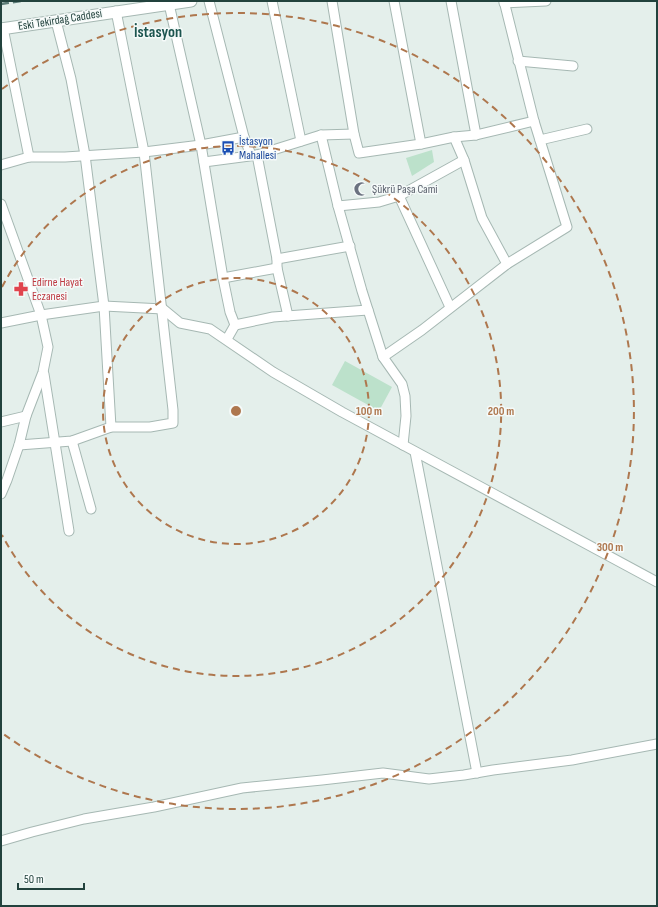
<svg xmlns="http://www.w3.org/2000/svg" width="658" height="907" viewBox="0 0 658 907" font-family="'Sofia Sans Condensed',sans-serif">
<rect width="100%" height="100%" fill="#e4efeb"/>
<!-- green -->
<g fill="#bce1cb">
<path d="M432,150L434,162L412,176L406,158Z"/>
<path d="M345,361L392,387L379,411L332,385Z"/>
</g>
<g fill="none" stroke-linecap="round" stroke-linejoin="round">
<defs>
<g id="minor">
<path d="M209,1L244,137L251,155"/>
<path d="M272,1L301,141"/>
<path d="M332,1L354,134L359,153L421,144L454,137L476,135L534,121"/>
<path d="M394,1L421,144"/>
<path d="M451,1L476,135"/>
<path d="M504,3L546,1"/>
<path d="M169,4L201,145L223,278L230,312L235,325L227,339"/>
<path d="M56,21L71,79L85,155L104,306L111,427"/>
<path d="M3,28L29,157"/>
<path d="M518,61L573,66"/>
<path d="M321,135L338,206L362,291L383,357L402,384L405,396L406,416L403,445"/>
<path d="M454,137L464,160L482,218L507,264"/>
<path d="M540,140L587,129"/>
<path d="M257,155L277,259V268L288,316"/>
<path d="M204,162L257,155L321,135L354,134"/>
<path d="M1,165L29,157H65L144,152L201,145L244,137"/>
<path d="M399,196L450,307"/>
<path d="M1,204L41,315L48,347L43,372L26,416L19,445L7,480L1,494"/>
<path d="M338,206L379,202L399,196L464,160"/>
<path d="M277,259L350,246"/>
<path d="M223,278L277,268"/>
<path d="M1,323L41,315L104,306L163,309L180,323L210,329L273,372L342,412L657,582"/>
<path d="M235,325L273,317L368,310"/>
<path d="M383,357L422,330L507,264L567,227L534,121L504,1"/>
<path d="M44,374L69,531"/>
<path d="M1,422L26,416"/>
<path d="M72,441L91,509"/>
<path d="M19,445L72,441L111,427H150L173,423V410L144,152L116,11"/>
<path d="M415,452L477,773"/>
<path d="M1,841L32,832L84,819L154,807L242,788L322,780L383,773L429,779L464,775L493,770L572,760L657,744"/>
</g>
<path id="tertiary" d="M1,29L191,1"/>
</defs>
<!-- minor casing -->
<use href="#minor" stroke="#a6b8b3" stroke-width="11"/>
<!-- tertiary casing -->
<use href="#tertiary" stroke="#a6b8b3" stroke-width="13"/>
<!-- minor -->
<use href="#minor" stroke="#fff" stroke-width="9"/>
<!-- tertiary -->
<use href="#tertiary" stroke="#fff" stroke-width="11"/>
<!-- rail -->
<path stroke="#5d7d78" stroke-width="2.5" stroke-dasharray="8 4" stroke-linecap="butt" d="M1,4L21,1"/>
</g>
<!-- distance rings -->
<g fill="none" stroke="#ae774e" stroke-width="2" stroke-dasharray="7 5">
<circle cx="236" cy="411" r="133"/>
<path d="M2 287A265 265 0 1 1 2 535"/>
<path d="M2 89A398 398 0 1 1 2 733"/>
</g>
<!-- icons -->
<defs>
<symbol id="bus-bare" viewBox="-9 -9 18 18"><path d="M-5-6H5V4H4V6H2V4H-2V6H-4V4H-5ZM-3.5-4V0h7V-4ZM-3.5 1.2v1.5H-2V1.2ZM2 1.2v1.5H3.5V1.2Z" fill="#1a4fb4" stroke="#f5faf9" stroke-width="2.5" paint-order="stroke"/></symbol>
<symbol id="mosque-bare" viewBox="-9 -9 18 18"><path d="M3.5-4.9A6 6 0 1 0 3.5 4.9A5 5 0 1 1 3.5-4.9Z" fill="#6b7280" stroke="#f5faf9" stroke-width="2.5" paint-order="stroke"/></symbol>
<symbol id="pharmacy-bare" viewBox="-9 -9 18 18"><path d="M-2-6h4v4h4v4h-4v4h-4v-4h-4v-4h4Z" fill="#e0444e" stroke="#f5faf9" stroke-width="2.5" paint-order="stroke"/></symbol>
</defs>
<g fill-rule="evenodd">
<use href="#bus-bare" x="218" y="138" width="20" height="20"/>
<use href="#mosque-bare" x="351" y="179" width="20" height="20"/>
<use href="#pharmacy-bare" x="11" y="279" width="20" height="20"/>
</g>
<g text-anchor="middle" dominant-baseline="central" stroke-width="3" stroke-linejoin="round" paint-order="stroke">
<!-- street labels -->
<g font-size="12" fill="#22423d" stroke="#f5faf9">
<text transform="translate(60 20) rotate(-9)">Eski Tekirdağ Caddesi</text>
</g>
<!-- transit labels -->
<g font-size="12" fill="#164399" stroke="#f5faf9" text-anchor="start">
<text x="239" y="141">İstasyon<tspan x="239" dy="14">Mahallesi</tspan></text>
</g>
<!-- worship labels -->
<g font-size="12" fill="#5b616d" stroke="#f5faf9" text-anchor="start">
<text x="372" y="189">Şükrü Paşa Cami</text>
</g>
<!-- health labels -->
<g font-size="12" fill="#be3a42" stroke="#f5faf9" text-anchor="start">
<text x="32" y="282">Edirne Hayat<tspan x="32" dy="14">Eczanesi</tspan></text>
</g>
<!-- district labels -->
<g font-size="16" font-weight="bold" fill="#1c554f" stroke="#f5faf9">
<text x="158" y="32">İstasyon</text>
</g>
</g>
<circle cx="236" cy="411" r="6" fill="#ae774e" stroke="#f5faf9" stroke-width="2"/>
<g font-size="12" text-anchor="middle" font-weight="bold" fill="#ae774e" stroke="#f5faf9" stroke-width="3" stroke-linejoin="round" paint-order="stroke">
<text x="369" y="415">100 m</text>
<text x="501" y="415">200 m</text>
<text x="610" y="551">300 m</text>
</g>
<!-- border -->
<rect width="658" height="907" fill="none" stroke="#22423d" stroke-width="4"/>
<!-- scale -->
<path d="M18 883v6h66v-6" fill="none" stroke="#22423d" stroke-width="2"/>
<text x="24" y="883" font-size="12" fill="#22423d" stroke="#f5faf9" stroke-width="3" paint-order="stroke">50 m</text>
</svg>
